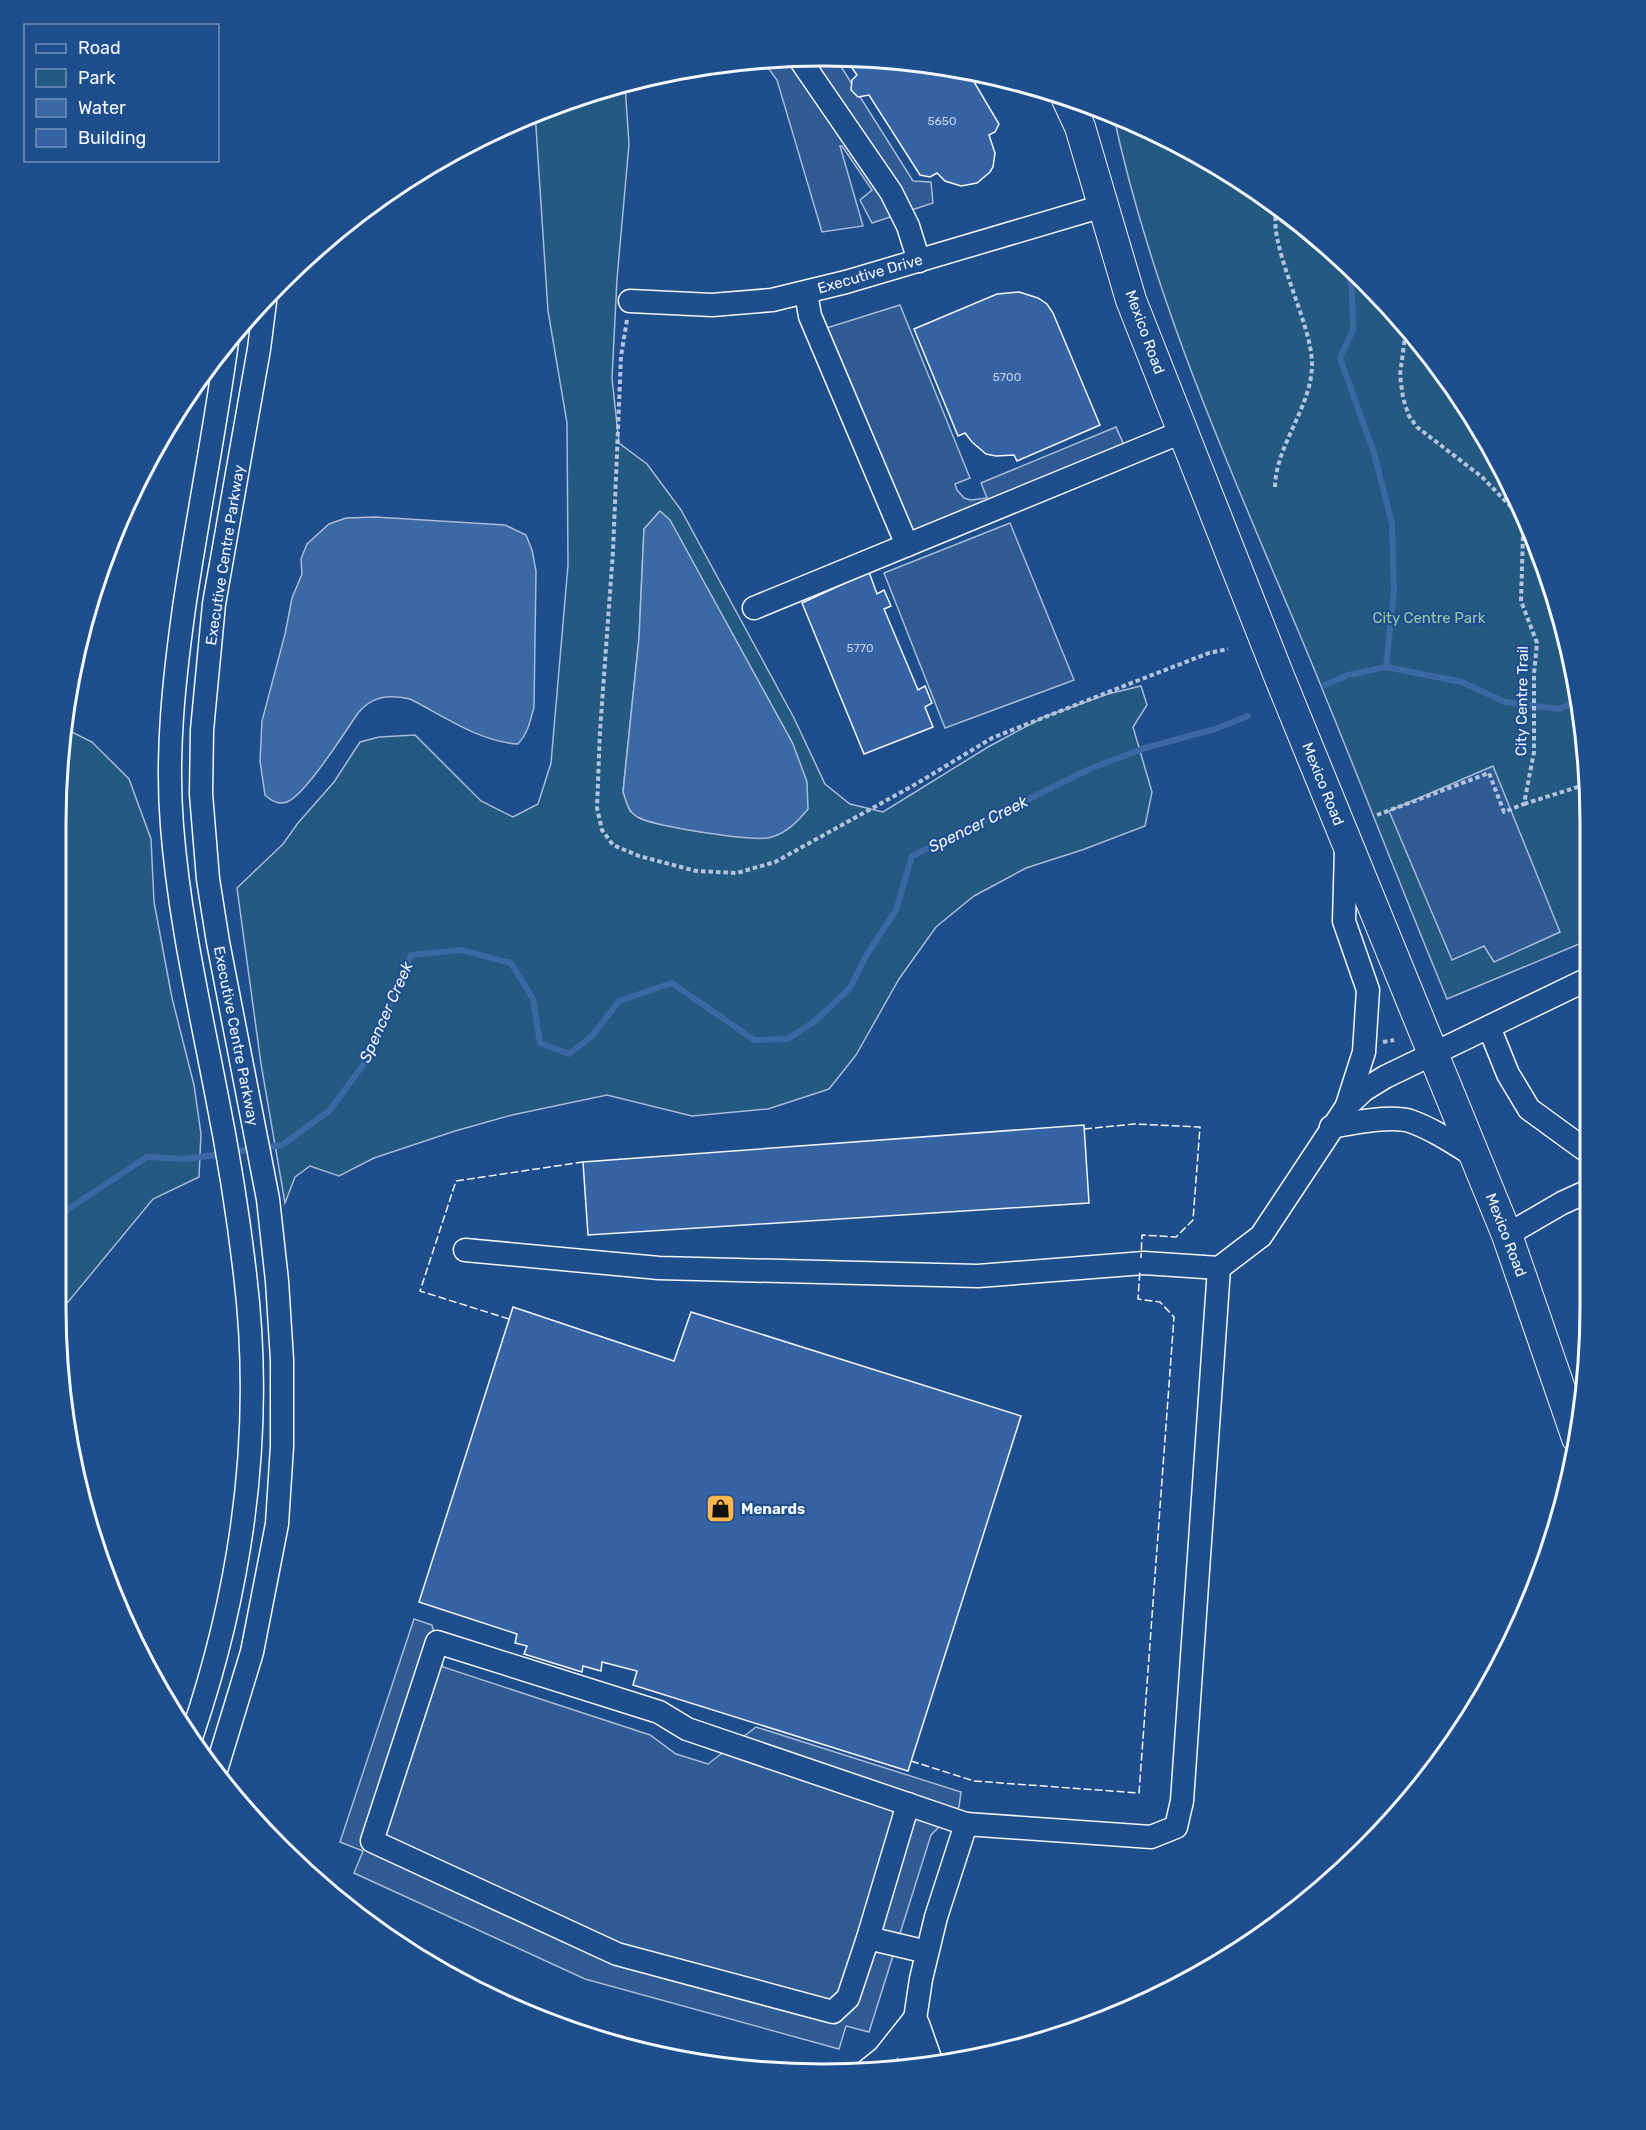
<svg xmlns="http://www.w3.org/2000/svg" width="1646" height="2130" viewBox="0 0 1646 2130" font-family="Rubik,sans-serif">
<rect width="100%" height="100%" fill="#1f4e8c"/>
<!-- green -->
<g fill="#245a82" stroke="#a8bbd7" stroke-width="1.5" fill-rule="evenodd">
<path d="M625,85L629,144L617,279L612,378L619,443L647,464L681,510L794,718L825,784L850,804L883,812L988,747L1044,717L1108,694L1141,686L1147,705L1133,727L1152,792L1145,826L1082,850L1026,868L974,896L936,927L899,979L856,1055L829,1089L768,1109L692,1116L607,1095L512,1115L455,1131L374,1158L339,1176L310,1166L295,1177L285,1203L261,1064L237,888L283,844L298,823L334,782L360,742L379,737L415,735L481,801L513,817L538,804L551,763L568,565L567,423L548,311L535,112ZM659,512L670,521L793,744L701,832L641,819L630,811L623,792L639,638L644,529Z"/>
<path d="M1113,113L1250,185L1366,281L1461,397L1550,576L1584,723V942L1447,999C1396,876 1349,751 1297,628C1226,460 1151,292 1113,113Z"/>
<path d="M66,729L92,742L129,779L151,839L154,902L172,998L194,1085L201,1134L199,1177L153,1199L63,1308L58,1323L56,1307L57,773Z"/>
</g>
<!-- parking -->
<g fill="#305b95" stroke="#a8bbd7" stroke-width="1.5">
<path d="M823,56L835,57L913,181L931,182L933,203L872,223L860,200L872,190L842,146H840L863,226L822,232L777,80L763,61Z"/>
<path d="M900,305L970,478L955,484L957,490L964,498L971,500L987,498L981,483L1116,427L1128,454L907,545L817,331Z"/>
<path d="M1010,523L1074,680L945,728L884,573Z"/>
<path d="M1493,766L1560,932L1494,962L1484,946L1452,960L1389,811Z"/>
<path d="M414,1619L432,1625L443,1667L650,1735L676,1754L708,1764L756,1727L961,1792L959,1807L931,1835L869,2032L846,2026L839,2049L585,1979L354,1873L363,1851L340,1842Z"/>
</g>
<!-- water -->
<g fill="#3b69a3" stroke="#a8bbd7" stroke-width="1.5">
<path d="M660,511L670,520L793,744L807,782L808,809C798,821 788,832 772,837C756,843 655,826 640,818C628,813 627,803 623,792L639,638L644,529Z"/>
<path d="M375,517L505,525L526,535L532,550L536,571L534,707C530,722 528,733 518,744C480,742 444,716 410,699C389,694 372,696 358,713C345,732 306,794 287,802C278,805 272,801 265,795L260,761L262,721L285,634L292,598L302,574L301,559L307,544L329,524L346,518Z"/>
</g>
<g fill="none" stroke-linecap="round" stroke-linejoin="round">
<!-- stream -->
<g stroke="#3b69a3" stroke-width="6">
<path d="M1347,265L1352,291L1353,330L1340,358L1374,453L1392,524L1394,591L1386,667"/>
<path d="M1325,685L1348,675L1386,667L1462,682L1505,702L1559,709L1579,700"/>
<path d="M232,1152L282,1145L329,1111L364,1064L411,955L461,950L511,963L533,999L540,1043L569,1054L592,1036L619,1001L672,983L754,1040L788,1039L815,1021L850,988L866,956L896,910L912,856L1094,767L1145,748L1215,729L1248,716"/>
<path d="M56,1217L147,1157L185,1159L222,1154"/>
</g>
</g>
<!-- building -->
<g fill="#3563a3" stroke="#f2f6ff" stroke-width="1.5">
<path d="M845,58L967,70L999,124L995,132L989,135L995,153L993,167L990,172L977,183L961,186L945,181L937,173L930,177L920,175L869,95L858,97L851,90L852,80L857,75Z"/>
<path d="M1019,292L1038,298L1047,304L1053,313L1100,425L1017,461L1014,455L996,456L986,454L972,442L965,433L958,436L914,329L997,294Z"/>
<path d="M869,572L877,594L884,590L891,606L884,609L918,690L925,686L932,703L925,707L933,727L864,754L802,603Z"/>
<path d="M1084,1125L1089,1203L588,1235L583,1162Z"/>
<path d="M513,1307L674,1361L691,1312L1021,1416L908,1771L633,1685L637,1671L602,1662L601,1671L583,1666L582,1672L524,1654L527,1646L515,1643L517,1634L419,1602Z"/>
</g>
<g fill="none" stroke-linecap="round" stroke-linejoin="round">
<defs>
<g id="minor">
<path d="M799,58L891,192L908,226L919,261"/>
<path d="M806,293L810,316L907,545"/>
<path d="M630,301L712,305L772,300L846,282L1103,206"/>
<path d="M754,608L1182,432"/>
<path d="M1346,848L1344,921L1368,990L1364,1052L1347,1105"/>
<path d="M1489,1027L1508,1074L1529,1109L1584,1149"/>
<path d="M1331,1127C1351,1123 1391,1115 1410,1121C1433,1129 1455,1144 1476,1157"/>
<path d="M1507,1235L1562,1203L1584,1193"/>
<path d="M465,1250L659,1268L978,1276L1144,1263L1219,1268L1261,1236L1347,1106L1364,1090L1385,1077L1584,981"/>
<path d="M192,1735C242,1587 264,1430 245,1274C238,1213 228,1152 216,1092C199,1004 179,916 172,826C166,753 174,680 184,608C197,519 215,431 227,342"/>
<path d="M217,1767L252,1652L277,1524L282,1446V1360L277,1281L268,1199L218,942L208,879L201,794L202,730L214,604L259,349L265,302"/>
<path d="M868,1938L908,1804"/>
<path d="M927,1952L868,1938L848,1998L833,2012L617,1954L372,1841L437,1642L659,1712L687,1729L966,1824"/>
<path d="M918,2024L931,2061"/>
<path d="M908,2066L921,1979L936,1917L966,1824L1151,1837L1176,1827L1182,1801L1219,1268"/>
<path d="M864,2073L884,2057L915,2018"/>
</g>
<path id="major" d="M1067,99L1080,127L1131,300L1279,676L1507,1235L1577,1438"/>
</defs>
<!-- minor casing -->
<use href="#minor" stroke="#f2f6ff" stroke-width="25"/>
<!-- major casing -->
<use href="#major" stroke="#f2f6ff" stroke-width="32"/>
<!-- path -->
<g stroke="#b3c4dc" stroke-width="4" stroke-dasharray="4.5 3" stroke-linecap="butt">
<path d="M627,320L621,356L613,551L600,731L597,808L602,830L613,845L639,856L696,871L737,873L775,862L916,784L992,738L1134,682L1209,653L1228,649"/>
<path d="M1275,487C1276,444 1312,407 1312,364C1312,322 1266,243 1277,208"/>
<path d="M1524,804L1584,785"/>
<path d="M1377,815L1489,773L1504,812L1524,804L1534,752V674L1537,643L1521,601L1523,533L1519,515L1482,477L1417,427L1409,416L1403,398L1400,375L1406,329"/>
<path d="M1383,1042L1394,1040"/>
</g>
<!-- minor -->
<use href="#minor" stroke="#1f4e8c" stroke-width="22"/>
<!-- major -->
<use href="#major" stroke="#1f4e8c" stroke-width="30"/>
<!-- fence -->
<g stroke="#f2f6ff" stroke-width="1.5" stroke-dasharray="8 3" stroke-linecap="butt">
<path d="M1084,1129L1134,1124L1200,1127L1193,1220L1176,1237L1142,1235L1141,1258"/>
<path d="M509,1319L420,1291L456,1181L583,1162"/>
<path d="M911,1761L974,1781L1139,1793L1174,1317L1160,1302L1138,1299L1140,1270"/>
</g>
</g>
<!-- icons -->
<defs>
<symbol id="shop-square" viewBox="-11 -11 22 22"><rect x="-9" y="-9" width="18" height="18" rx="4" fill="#ffb74d" stroke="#1f4e8c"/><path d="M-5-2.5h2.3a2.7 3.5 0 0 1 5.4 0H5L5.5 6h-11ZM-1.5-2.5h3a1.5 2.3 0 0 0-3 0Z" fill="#111"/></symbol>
</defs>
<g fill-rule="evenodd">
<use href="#shop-square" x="704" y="1492" width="33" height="33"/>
</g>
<g text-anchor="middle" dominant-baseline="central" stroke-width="4.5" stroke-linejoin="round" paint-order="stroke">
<!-- number labels -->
<g font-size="12" fill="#c3d1e8">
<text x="942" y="121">5650</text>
<text x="1007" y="377">5700</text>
<text x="860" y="648">5770</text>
</g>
<!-- street labels -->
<g font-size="15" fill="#f2f6ff" stroke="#1f4e8c">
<text transform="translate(870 274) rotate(-16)">Executive Drive</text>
<text transform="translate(1145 332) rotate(70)">Mexico Road</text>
<text transform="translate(225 555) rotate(-81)">Executive Centre Parkway</text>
<text transform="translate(1522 701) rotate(-89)">City Centre Trail</text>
<text transform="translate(1323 784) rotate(68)">Mexico Road</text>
<text transform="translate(236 1036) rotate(79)">Executive Centre Parkway</text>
<text transform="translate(1506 1235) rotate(69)">Mexico Road</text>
</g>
<!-- park labels -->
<g font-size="15" fill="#97c8a6" stroke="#1f4e8c">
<text x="1429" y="618">City Centre Park</text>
</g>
<!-- poi labels -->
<g font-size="15" font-weight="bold" fill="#f2f6ff" stroke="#1f4e8c" text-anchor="start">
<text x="741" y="1509">Menards</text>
</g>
<!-- water labels -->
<g font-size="16" font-style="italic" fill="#f2f6ff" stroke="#1f4e8c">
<text transform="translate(978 824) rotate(-26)">Spencer Creek</text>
<text transform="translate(386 1012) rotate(-66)">Spencer Creek</text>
</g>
</g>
<!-- crop -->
<path d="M0 0H1646V2130H0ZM823 66H823A757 757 0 0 1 1580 823V1307A757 757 0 0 1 823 2064H823A757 757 0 0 1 66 1307V823A757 757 0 0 1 823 66Z" fill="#1f4e8c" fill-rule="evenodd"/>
<path fill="none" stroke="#f2f6ff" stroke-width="3" d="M823 66H823A757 757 0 0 1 1580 823V1307A757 757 0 0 1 823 2064H823A757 757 0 0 1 66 1307V823A757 757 0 0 1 823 66Z"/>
<!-- legend -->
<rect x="24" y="24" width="195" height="138" fill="#1f4e8c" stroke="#7391ba" stroke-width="1.5"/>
<rect x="36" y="44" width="30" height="9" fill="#1f4e8c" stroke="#7391ba" stroke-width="1.5"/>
<text x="78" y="54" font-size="18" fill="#f2f6ff">Road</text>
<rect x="36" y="69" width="30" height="18" fill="#245a82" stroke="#7391ba" stroke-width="1.5"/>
<text x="78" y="84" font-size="18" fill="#f2f6ff">Park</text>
<rect x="36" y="99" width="30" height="18" fill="#3b69a3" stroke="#7391ba" stroke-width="1.5"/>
<text x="78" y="114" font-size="18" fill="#f2f6ff">Water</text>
<rect x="36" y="129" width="30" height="18" fill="#3563a3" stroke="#7391ba" stroke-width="1.5"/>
<text x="78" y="144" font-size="18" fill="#f2f6ff">Building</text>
</svg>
